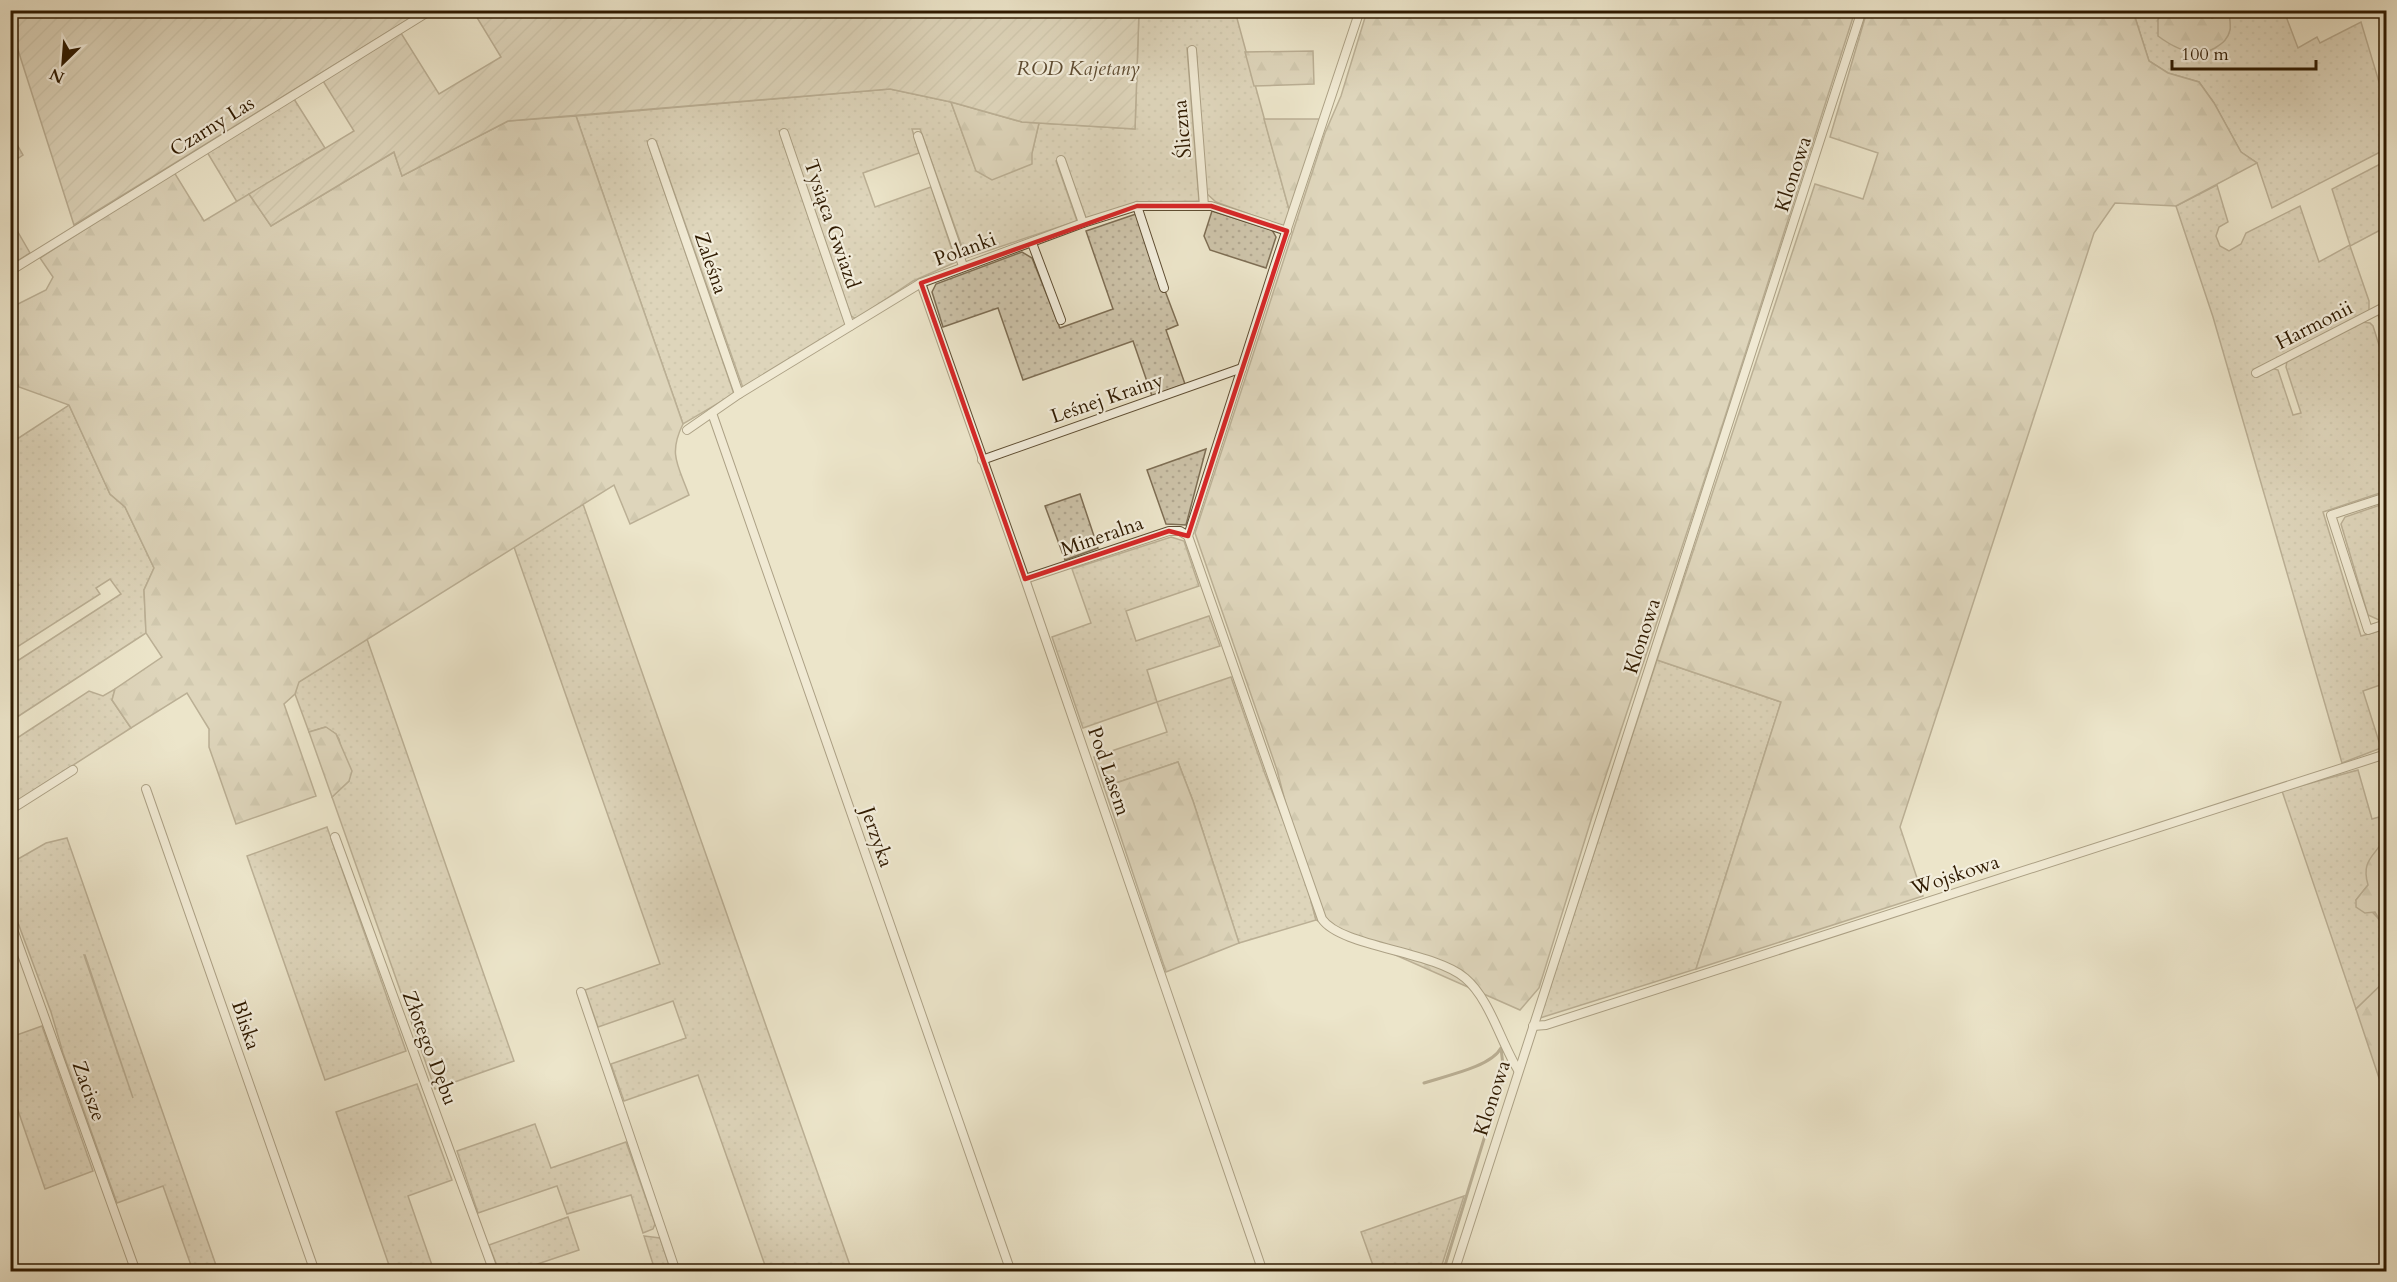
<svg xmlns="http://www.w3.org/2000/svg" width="2397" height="1282" viewBox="0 0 2397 1282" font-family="Cardo,serif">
<defs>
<pattern id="grass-dots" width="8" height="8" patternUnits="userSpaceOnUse" patternTransform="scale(1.5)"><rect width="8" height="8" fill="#ccc2a8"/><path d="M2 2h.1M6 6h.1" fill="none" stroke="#b0a68f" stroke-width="1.8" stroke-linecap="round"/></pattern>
<pattern id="forest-firs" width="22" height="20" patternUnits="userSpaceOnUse" patternTransform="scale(1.5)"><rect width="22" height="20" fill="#ccc2a8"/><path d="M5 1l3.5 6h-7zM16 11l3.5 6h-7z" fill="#b0a68f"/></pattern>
<pattern id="garden-furrows" width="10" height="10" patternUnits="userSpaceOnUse" patternTransform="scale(1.5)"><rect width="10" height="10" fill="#ccc2a8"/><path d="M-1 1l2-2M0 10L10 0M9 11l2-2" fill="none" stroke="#b0a68f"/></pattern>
</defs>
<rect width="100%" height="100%" fill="#ece5ca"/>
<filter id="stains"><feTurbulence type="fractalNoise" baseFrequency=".00333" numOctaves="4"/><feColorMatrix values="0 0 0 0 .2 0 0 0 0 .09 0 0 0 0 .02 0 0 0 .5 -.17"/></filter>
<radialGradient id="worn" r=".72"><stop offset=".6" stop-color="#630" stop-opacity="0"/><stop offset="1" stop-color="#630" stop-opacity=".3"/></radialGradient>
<!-- grass -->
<g fill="url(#grass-dots)" stroke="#7e6e54" stroke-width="1.5" fill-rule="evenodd">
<path d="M1139,11H1235L1290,213L1285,227L1216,202L1206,193L1196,48H1187L1199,201L1145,202L1086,218L1064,158L1056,161L1077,221L966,258L920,129H912L919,153L863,173L875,207L931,187L956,262L913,281L856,319L851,316L787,130L779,131L846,326L743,388L656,141H647L734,394L683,424L576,116L890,89L951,102L976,170L1032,153L1039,123L1135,129Z"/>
<path d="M2133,11H2162L2158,20L2230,29L2229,11H2284L2298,48L2317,37L2320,43L2361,22L2382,92L2386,90V149L2272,208L2257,163L2241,152L2214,103L2199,82L2168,73L2149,61Z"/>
<path d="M294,99L325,148L237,202L207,152Z"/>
<path d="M11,134L23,155L11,163H10Z"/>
<path d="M2386,161V227L2350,246L2369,301V311L2272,368L2278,370L2293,415L2301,413L2286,367L2287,361L2361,322L2370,323L2373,326L2386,367V491L2323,512L2361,636L2386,629V683L2363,691L2381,748L2342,763L2213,317L2176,206L2217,185L2228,222L2219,227L2216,236L2220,246L2229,251L2241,244L2246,233L2300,206L2319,262L2350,245L2332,189Z"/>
<path d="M1212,211L1272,230L1276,237L1266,268L1210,250L1204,236Z"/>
<path d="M1136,214L1178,325L1166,330L1185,384L1152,396L1133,341L1023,380L998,308L943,327L932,292L936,284L1022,252L1032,258L1060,328L1113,309L1086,231Z"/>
<path d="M11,220L30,253L11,265H10Z"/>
<path d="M2386,309V346L2378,314Z"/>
<path d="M69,405L110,494L125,507L154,568L144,590L146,633L11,721V665L121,594L110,579L96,588L100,594L11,651V590L19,585L11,574V443Z"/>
<path d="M1206,449L1186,525L1166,524L1147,470Z"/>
<path d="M1080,494L1098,548L1065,560L1045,506Z"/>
<path d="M2386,503V618L2379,620L2368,615L2341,524L2345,517Z"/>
<path d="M583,504L852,1271H767L698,1075L624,1101L611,1064L686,1038L673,1001L598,1027L585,990L660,964L514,547Z"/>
<path d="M1171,537L1184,541L1199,586L1126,611L1136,641L1209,616L1220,646L1147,670L1157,702L1231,677L1265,774L1304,873L1316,920L1239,943L1193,801L1178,762L1104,787L1094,757L1167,732L1157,702L1083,728L1052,637L1091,623L1072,569Z"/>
<path d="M367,639L514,1061L435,1089L332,797L349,781L339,739L336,734L325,727L309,732L295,694L298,682Z"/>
<path d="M1657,660L1781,702L1696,969L1540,1018Z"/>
<path d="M115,689L112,700L131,728L11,805V742L89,691L103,696Z"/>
<path d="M2358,770L2372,819L2386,815V834L2381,847L2375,853L2368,885L2356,900C2395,924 2386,939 2386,980L2356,1009L2282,791Z"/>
<path d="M327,827L406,1051L325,1080L247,856Z"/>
<path d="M67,838L218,1271H193L163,1186L117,1203L63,1053L51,1012L11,904V863L46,843ZM84,955H85L133,1098Z"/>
<path d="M42,1026L93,1171L45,1189L11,1090V1037Z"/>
<path d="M417,1084L452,1180L408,1196L434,1271H391L336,1112Z"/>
<path d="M535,1124L551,1168L626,1142L655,1224L653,1229L643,1233L631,1195L567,1214L557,1186L478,1213L457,1151Z"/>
<path d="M1464,1196L1440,1271H1375L1361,1232Z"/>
<path d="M568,1217L579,1250L517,1271H499L489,1245Z"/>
<path d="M644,1236L660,1238L671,1271H630L653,1264Z"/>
</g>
<!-- forest -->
<g fill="url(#forest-firs)" stroke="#7e6e54" stroke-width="1.5">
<path d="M1367,11H1855L1714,451L1592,817L1539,988L1520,1010L1316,920L1277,770L1195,533L1325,133L1341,96Z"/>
<path d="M1867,11H2133L2149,61L2168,73L2199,82L2214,103L2241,152L2257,163L2176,206L2115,203L2094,233L1900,827L1923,896L1696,969L1781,702L1657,660L1815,184L1863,199L1878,153L1830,137Z"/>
<path d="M2162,11H2205L2212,18L2229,11C2229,16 2231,24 2230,30C2228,39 2223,43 2215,48C2195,59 2174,48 2158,36V20Z"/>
<path d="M1313,51L1314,84L1254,86L1245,52Z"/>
<path d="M951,102L1022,122L1039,123L1032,153V164L992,180L976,171Z"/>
<path d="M576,116L683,424C668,454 678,465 689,495L630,524L614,485L299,682L295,694L284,704L316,796L236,824L209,747V729L187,693L131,728L112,700L115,689L162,657L146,633L144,590L154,568L125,507L110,494L69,405L19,387L11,368L10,308L46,290L53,277L40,258L174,172L204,221L249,194L271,226L394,152L402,176L508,121Z"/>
<path d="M1264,119H1321L1290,213Z"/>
<path d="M326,727L336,734L352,771L349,781L332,797L309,732Z"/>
<path d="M1178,762L1193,801L1239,943L1166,972L1104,787Z"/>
<path d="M2386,834V931L2375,912L2365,913L2356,907V900L2368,885C2360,857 2378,856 2386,834Z"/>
<path d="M2386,980V1099L2356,1009Z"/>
</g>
<!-- garden -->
<g fill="url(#garden-furrows)" stroke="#7e6e54" stroke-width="1.5">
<path d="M10,11L11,10L422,11L74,225L11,28Z"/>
<path d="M473,11H1139L1135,129L1022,122L951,102L890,89L508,121L402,176L394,152L271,226L249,194L354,131L323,81L401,33L439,94L501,57Z"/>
</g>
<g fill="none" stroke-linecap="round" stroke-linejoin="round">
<!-- stream -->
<path stroke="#7a6a50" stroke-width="3" d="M1424,1083C1445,1076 1491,1067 1501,1048L1504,1074L1443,1272"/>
<defs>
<g id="street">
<path d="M1360,10L1273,271L1188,536L1322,919C1341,947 1433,951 1465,978C1490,999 1501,1043 1518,1070"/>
<path d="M1192,50L1204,206"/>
<path d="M784,133L850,326"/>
<path d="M918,136L963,266"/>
<path d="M652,143L739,394"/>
<path d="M1061,160L1083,223"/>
<path d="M1137,206L1164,288"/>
<path d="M1032,243L1061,320"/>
<path d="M10,271L431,10"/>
<path d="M921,283L1025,579L1263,1272"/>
<path d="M2256,373L2386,306"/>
<path d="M712,413L1011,1272"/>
<path d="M687,430L739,394L921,283L1083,223L1137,206H1211L1287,231"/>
<path d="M982,460L1242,368"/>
<path d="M2386,497L2331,515L2368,630L2386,624"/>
<path d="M1025,579L1169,531H1180L1188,536"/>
<path d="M146,789L315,1272"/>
<path d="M10,810L73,770"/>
<path d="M335,837L494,1272"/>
<path d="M10,921L136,1272"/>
<path d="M581,992L676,1272"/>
<path d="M1533,1026L1546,1025L2386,754"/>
<path d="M1454,1272L1862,10"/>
</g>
</defs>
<!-- street casing -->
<use href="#street" stroke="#5e4d32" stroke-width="10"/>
<!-- street -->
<use href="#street" stroke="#f3eedd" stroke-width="8"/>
</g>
<!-- marked area -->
<path d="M0 0H2397V1282H0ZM1137,206H1211L1287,231L1188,536L1169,531L1025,579L921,283Z" fill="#ece5ca" fill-opacity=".55" fill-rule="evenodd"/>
<path fill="none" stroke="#d62828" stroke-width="4.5" stroke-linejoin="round" d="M1137,206H1211L1287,231L1188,536L1169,531L1025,579L921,283Z"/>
<g text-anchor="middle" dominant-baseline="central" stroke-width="4.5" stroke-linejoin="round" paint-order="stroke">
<!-- park labels -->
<g font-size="20" font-style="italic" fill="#5e4c32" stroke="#f3eedd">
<text x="1078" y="68">ROD Kajetany</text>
</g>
<!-- street labels -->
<g font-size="20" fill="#2f1a00" stroke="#f3eedd">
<text transform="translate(212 126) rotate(-32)">Czarny Las</text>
<text transform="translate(1182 129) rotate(-95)">Śliczna</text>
<text transform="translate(1793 174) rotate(-72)">Klonowa</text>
<text transform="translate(832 224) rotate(71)">Tysiąca Gwiazd</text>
<text transform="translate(965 249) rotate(-20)">Polanki</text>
<text transform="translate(711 263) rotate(71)">Zaleśna</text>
<text transform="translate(2314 325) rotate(-27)">Harmonii</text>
<text transform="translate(1107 398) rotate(-19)">Leśnej Krainy</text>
<text transform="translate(1102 536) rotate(-19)">Mineralna</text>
<text transform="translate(1642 636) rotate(-72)">Klonowa</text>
<text transform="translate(1109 771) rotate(71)">Pod Lasem</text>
<text transform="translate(877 837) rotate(71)">Jerzyka</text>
<text transform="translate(1955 875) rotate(-18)">Wojskowa</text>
<text transform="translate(246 1025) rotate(71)">Bliska</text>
<text transform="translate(430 1048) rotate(69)">Złotego Dębu</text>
<text transform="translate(89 1091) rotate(70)">Zacisze</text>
<text transform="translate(1492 1098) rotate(-72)">Klonowa</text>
</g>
</g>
<!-- margin -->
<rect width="2397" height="1282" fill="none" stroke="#ece5ca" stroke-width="36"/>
<rect x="12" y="12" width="2373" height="1258" fill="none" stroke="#2f1a00" stroke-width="3"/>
<rect x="18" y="18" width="2361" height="1246" fill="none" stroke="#2f1a00" stroke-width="1.5"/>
<!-- north arrow -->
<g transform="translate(63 63) rotate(205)" stroke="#f3eedd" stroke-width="4.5" paint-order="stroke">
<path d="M0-4.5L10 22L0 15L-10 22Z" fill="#2f1a00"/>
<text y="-9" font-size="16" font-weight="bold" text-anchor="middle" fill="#2f1a00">N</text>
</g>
<!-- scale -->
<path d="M2172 60v9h144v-9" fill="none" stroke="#2f1a00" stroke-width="3"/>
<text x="2181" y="60" font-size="18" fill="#2f1a00" stroke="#f3eedd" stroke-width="4.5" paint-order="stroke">100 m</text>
<rect width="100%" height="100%" filter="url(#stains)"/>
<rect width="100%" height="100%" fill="url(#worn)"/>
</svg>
